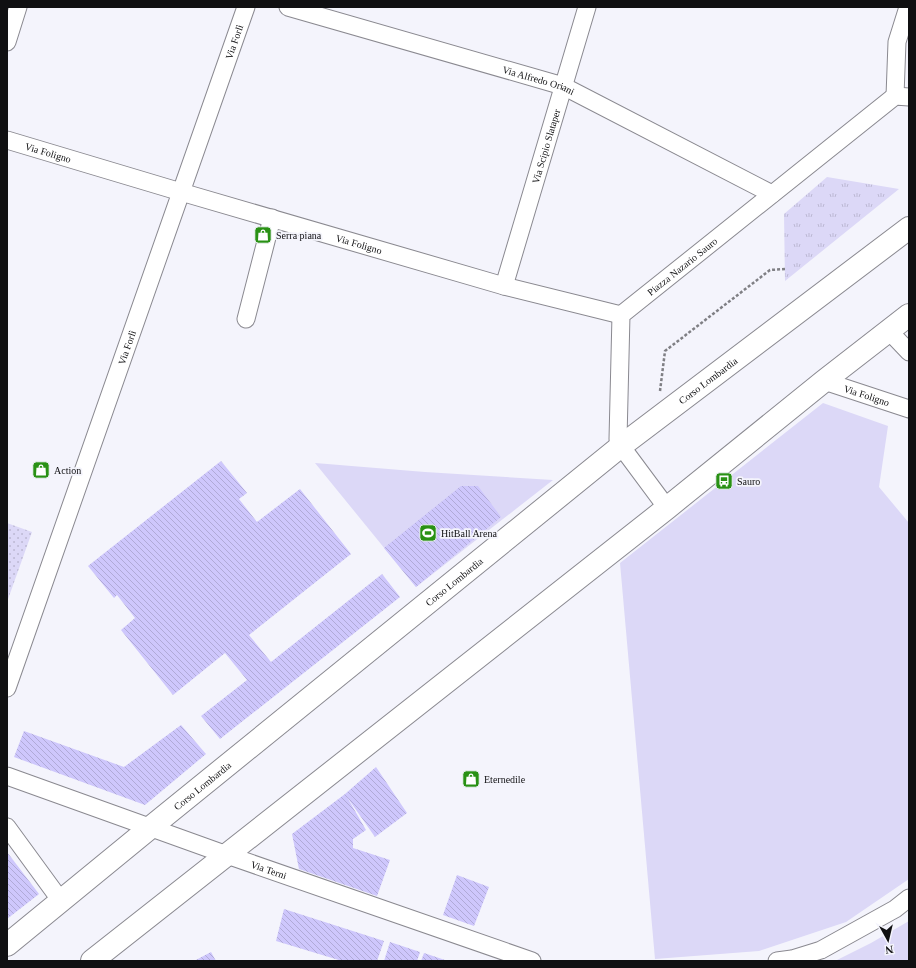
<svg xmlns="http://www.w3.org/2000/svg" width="916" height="968" viewBox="0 0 916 968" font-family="'Times New Roman',serif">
<defs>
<pattern id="park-tufts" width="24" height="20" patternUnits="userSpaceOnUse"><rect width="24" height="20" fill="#dcd8f7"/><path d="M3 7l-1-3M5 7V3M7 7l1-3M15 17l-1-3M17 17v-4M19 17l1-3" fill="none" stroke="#bcb8d3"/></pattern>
<pattern id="garden-dots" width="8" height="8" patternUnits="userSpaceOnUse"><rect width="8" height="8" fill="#dcd8f7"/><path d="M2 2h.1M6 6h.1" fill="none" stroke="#bcb8d3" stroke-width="1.8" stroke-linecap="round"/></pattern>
<pattern id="building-back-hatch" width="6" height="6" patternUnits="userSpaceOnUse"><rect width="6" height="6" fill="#cec7fc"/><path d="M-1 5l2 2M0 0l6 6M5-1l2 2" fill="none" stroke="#b0aad7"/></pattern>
</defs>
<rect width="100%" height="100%" fill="#f4f4fc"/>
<!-- grass -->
<g fill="#dcd8f7">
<path d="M823,403L888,426L879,487L909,523V879L846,922L759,951L655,959L620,563Z"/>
<path d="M315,463L425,472L553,480L416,587Z"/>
<path d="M909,921V961H835L871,943Z"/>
</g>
<!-- park -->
<path fill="url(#park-tufts)" d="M827,177L899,189L785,281L784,214Z"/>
<!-- garden -->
<path fill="url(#garden-dots)" d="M7,523L32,532L7,602Z"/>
<!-- building -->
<g fill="url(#building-back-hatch)">
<path d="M221,461L247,493L239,499L257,522L300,489L351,554L249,635L271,662L382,574L400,597L220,739L201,716L247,680L225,653L173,695L121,630L135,618L117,595L114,598L88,566Z"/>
<path d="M461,486H478L501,517L416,587L384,548Z"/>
<path d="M181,725L206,754L145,805L14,757L24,731L124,767Z"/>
<path d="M376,767L407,813L375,837L347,797L366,830L353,839V848L390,860L377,896L299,869L292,834L345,794Z"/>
<path d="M7,852L39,894L7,919Z"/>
<path d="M457,875L489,887L474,926L443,915Z"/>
<path d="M284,909L384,941L377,961H342L276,941Z"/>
<path d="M390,942L420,952L417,961H384Z"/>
<path d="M211,952L216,961H194Z"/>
<path d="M424,953L448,961H421Z"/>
</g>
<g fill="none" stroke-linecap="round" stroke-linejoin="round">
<defs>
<g id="street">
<path id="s1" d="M288,7L563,86L772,194"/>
<path d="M7,42L18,7"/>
<path d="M895,96L897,42L908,7"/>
<path id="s2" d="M7,140L181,192L504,286L621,315"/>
<path id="s3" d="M504,286L587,7"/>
<path d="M246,319L272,218"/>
<path d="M889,331L909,352"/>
<path id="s4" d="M824,381L909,409"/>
<path id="s5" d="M667,508L621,446L618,439L621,315L895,96L909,97"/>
<path id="s6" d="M7,688L246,7"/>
<path id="s7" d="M7,776L227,855L532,961"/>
<path d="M7,827L61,901"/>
<path d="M777,961L792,959L821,950L895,909L909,898"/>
</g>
<g id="secondary">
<path id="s8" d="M7,945L151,827L621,446L909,228"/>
<path d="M92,961L667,508L824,381L909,315"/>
</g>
</defs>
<!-- street casing -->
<use href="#street" stroke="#8a8990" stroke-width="19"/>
<!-- secondary casing -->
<use href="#secondary" stroke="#8a8990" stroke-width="24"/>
<!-- path -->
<path stroke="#7f7f84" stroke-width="2.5" stroke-dasharray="3 2" stroke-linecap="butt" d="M660,391L665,351L770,270L785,269"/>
<!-- street -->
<use href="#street" stroke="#fff" stroke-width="17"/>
<!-- secondary -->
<use href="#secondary" stroke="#fff" stroke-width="22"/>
</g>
<!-- icons -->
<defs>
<symbol id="shop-square" viewBox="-11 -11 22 22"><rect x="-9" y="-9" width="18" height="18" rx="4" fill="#299114" stroke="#f4f4fc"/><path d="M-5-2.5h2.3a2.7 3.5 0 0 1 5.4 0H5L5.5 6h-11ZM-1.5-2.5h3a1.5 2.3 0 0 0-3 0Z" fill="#fff"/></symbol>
<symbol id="bus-square" viewBox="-11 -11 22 22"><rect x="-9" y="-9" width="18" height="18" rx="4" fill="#299114" stroke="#f4f4fc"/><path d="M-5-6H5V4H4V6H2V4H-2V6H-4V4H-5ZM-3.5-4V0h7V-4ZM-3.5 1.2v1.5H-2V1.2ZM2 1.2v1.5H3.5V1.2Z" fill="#fff"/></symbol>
<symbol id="stadium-square" viewBox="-11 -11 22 22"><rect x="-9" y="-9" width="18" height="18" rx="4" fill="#299114" stroke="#f4f4fc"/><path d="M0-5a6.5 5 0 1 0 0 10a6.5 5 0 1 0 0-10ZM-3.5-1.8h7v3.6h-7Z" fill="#fff"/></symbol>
</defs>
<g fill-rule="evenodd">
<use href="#shop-square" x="253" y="225" width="20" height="20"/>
<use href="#shop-square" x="31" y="460" width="20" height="20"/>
<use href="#bus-square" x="714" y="471" width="20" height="20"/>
<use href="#stadium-square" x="418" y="523" width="20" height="20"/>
<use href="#shop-square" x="461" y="769" width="20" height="20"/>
</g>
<g text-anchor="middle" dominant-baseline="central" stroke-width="3.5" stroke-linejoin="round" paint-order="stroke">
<!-- street labels -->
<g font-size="10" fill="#101012" stroke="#f4f4fc">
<text stroke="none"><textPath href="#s6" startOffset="685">Via Forlì</textPath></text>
<text stroke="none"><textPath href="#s1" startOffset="261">Via Alfredo Oriani</textPath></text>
<text stroke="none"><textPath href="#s3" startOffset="146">Via Scipio Slataper</textPath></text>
<text stroke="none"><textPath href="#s2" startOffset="43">Via Foligno</textPath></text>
<text stroke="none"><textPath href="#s2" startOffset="367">Via Foligno</textPath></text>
<text stroke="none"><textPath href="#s5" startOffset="287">Piazza Nazario Sauro</textPath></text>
<text stroke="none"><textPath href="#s6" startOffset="361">Via Forlì</textPath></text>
<text stroke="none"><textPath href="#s8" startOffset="900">Corso Lombardia</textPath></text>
<text stroke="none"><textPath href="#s4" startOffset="45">Via Foligno</textPath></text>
<text stroke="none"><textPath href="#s8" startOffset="576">Corso Lombardia</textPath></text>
<text stroke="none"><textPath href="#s8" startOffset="252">Corso Lombardia</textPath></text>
<text stroke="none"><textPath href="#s7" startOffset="278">Via Terni</textPath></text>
</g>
<!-- poi labels -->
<g font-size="10" fill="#101012" stroke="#f4f4fc" text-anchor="start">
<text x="276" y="235">Serra piana</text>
<text x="54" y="470">Action</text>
<text x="737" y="481">Sauro</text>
<text x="441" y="533">HitBall Arena</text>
<text x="484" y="779">Eternedile</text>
</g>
</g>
<!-- border -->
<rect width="916" height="968" fill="none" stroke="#101012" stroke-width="16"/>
<!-- north arrow -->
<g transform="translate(888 940) rotate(172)" stroke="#f4f4fc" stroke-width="3" paint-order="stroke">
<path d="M0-3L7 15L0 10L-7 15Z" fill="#101012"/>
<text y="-6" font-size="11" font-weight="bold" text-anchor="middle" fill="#101012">N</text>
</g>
</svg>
